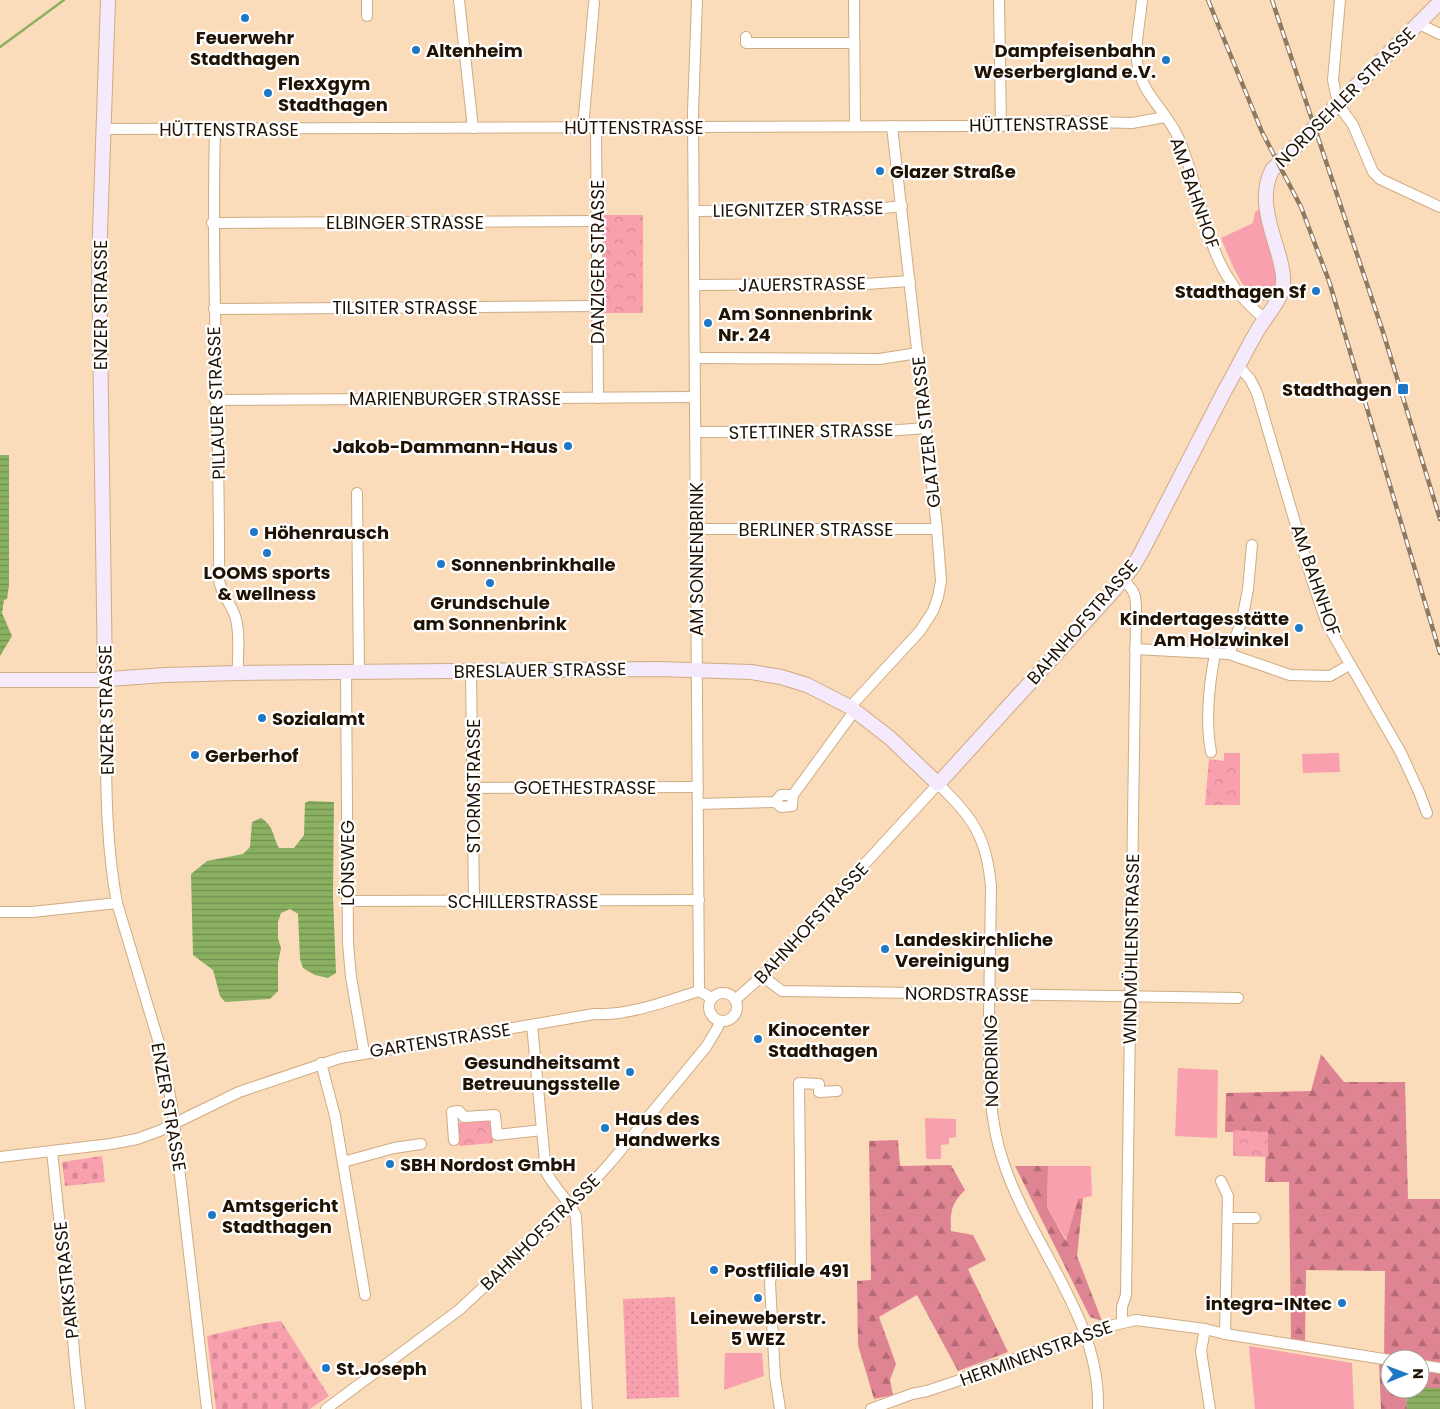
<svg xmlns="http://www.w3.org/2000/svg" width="1440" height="1409" viewBox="0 0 1440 1409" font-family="Poppins,sans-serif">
<defs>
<pattern id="forest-firs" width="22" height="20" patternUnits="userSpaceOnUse" patternTransform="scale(1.25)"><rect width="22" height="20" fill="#df8493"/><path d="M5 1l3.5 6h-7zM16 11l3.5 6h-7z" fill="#b46b76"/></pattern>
<pattern id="cemetery-stones" width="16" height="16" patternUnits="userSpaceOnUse" patternTransform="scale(1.25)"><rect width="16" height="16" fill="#f9a0ae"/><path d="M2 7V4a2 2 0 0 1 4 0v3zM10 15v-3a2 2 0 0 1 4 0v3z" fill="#d58994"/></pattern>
<pattern id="park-crowns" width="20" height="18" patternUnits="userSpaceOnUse" patternTransform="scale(1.25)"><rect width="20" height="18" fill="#f9a0ae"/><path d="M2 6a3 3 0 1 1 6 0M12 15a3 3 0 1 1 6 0" fill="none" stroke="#d58994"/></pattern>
<pattern id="garden-dots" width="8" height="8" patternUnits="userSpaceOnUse" patternTransform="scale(1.25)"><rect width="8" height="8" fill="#f9a0ae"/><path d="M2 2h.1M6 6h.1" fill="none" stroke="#d58994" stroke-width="1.8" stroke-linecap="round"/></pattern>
<pattern id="water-rules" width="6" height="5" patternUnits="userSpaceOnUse" patternTransform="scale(1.25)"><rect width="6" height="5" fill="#8ab061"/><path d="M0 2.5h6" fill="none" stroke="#708e4e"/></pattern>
</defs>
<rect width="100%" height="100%" fill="#fadcba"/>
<!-- grass -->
<g fill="#f9a0ae">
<path d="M1260,209L1263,228L1276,267L1278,278L1274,297C1271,298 1266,301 1263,301C1245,302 1227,252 1221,238L1253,223L1255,212Z"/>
<path d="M1339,753L1340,772L1303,773L1302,754Z"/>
<path d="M1178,1068L1218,1070L1217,1138L1175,1136Z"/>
<path d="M925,1118L956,1119V1137L949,1138V1144L941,1145V1159H927L926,1157Z"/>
<path d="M1048,1166H1091L1092,1196L1078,1199L1067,1241L1047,1207Z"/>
<path d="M1249,1346L1352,1363L1354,1409H1255Z"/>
<path d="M725,1353H762L764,1376L724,1390Z"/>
</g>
<!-- forest -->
<g fill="url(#forest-firs)">
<path d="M1321,1054L1344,1082H1405L1408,1199H1440V1388H1420V1359H1390V1389H1417L1406,1393L1407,1409H1381L1379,1363H1384L1385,1271L1306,1270L1305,1343L1291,1341L1289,1182H1265L1266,1133L1225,1132L1226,1093L1311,1091Z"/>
<path d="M898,1140L900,1166L951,1165L965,1190C951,1204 950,1212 951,1231L973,1235L986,1260L968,1269L1008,1352L958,1371L917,1295L879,1317L896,1364L890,1380L893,1395L874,1399L858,1345L857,1281L871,1280L869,1141Z"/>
<path d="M1015,1166H1048L1047,1207L1066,1241L1078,1199L1083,1198L1077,1256L1102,1321L1090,1317Z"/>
</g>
<!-- cemetery -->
<g fill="url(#cemetery-stones)">
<path d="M102,1156L105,1182L65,1186L62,1162Z"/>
<path d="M281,1321L329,1396L310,1409H216L207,1336L259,1324Z"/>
</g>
<!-- park -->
<g fill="url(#park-crowns)">
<path d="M602,215H643V313H603Z"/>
<path d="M1224,753H1240V805H1205L1209,759L1224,761Z"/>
<path d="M491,1120L493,1143L459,1146L456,1123Z"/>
<path d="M1233,1130L1268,1132V1157L1233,1156Z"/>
</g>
<!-- garden -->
<path fill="url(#garden-dots)" d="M675,1297L679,1397L627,1399L623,1299Z"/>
<!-- water -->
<g fill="url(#water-rules)">
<path d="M0,455H9V585L7,599L4,600L2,613L12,636L0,656Z"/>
<path d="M309,801L334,802L333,896L336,973L328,978L315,975L303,968L300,959L298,914L290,909L281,913L278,922V938L281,948L278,963V991L270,999L225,1002L220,996L213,970L193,955L191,874L207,861L243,854L250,847L252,822L261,818C274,826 272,835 279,848H294L304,835L305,803Z"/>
<path d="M1420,1388H1440V1409H1407L1406,1393Z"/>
</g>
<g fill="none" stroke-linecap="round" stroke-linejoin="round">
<!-- stream -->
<path stroke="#8ab061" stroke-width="2.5" d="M0,47L64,0"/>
<defs>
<g id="minor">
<path d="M459,0L473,128"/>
<path d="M697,0L693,112L699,991"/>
<path d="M854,0L855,126"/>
<path d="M999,0L1001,126"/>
<path d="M1142,0C1140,23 1134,45 1138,68C1144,96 1167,112 1178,137C1208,205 1201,268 1265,319"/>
<path d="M1340,0L1333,80L1338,104L1353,125L1373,172L1380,179L1440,207"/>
<path d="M367,16V0"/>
<path d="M1419,24L1440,34"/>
<path d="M746,37V43H854"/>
<path d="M583,127L594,3"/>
<path d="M596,127L598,398"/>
<path d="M103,129L966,126H1001L1051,121L1132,123L1165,117"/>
<path d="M215,129C211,280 220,430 219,580C221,595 231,603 235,616C241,633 237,655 238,673"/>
<path d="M694,211L865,210L902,206"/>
<path d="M212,223L597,221"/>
<path d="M695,285L866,284L910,281"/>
<path d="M214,309L597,306"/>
<path d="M695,358L879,359L918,353"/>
<path d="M1239,367L1250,379L1257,393L1312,580L1327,624L1401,753L1419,792L1427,813"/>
<path d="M215,400L695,397"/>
<path d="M695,432L886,431L926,428"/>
<path d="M357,493L359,672"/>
<path d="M696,529H937"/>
<path d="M1135,649L1229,654L1290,675L1330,676L1344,668"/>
<path d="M1229,654L1242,620L1248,589L1252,545"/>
<path d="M471,671L474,901"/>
<path d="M346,672L348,943L351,977L364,1052"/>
<path d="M105,679C107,754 103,829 117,903L159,1043L172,1106L207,1409"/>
<path d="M850,707L920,631L933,611L938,597L941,581L937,529L892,126"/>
<path d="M1211,752C1205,720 1209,685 1215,654"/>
<path d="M472,788L698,787"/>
<path d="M775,802L781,807L792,806L793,795"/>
<path d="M698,804L775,802L781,795H793L855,710"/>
<path d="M347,901L699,900"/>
<path d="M0,912H32L117,903"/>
<path d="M762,976L782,991L1238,998"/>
<circle cx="723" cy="1007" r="14"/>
<path d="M735,1000L762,976L938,784C973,817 987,838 991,887C990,930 990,973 989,1015C989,1065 987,1114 1003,1161C1030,1245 1101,1318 1098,1409"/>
<path d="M532,1025L546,1172C555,1189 568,1199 576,1216L587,1409"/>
<path d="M321,1063L335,1116L365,1295"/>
<path d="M454,1140L452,1112L459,1111L464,1117L495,1115L497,1135L542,1130"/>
<path d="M52,1151L61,1236C69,1259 69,1288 71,1312C73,1345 76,1377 80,1409"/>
<path d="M0,1157L111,1144L137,1139L159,1131L239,1092L340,1058L594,1014C629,1016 666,1001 699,991L712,998"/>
<path d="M343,1162L394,1148L421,1144"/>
<path d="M1221,1181L1228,1196L1225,1334"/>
<path d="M1228,1218H1255"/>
<path d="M1122,1322V1307L1126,1295L1136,615C1136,598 1137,592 1123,580"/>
<path d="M1205,1329L1201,1351L1210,1409"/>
<path d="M1420,1365L1440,1368"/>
<path d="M326,1409L459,1310L571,1206L611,1162L706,1047L718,1027L719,1021"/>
<path d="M780,1409L775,1377L770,1283L771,1277L775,1272H796L801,1268L799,1083L819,1084V1092L837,1091"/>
<path d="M871,1409L912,1394L927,1391L957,1381L987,1367L998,1365L1105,1327L1136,1320L1205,1329L1225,1334L1390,1360"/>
</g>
<g id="secondary">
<path d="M105,679L99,261L108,0"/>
<path d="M0,680H95L165,675L238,673L658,669L751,672L781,677L807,685L850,707L890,738L938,784L1115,589L1132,568L1141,553L1225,390C1236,371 1245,352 1256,333C1265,316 1282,302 1283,282C1284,273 1281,265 1279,256C1271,228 1258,198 1272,170L1440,2"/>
</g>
</defs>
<!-- minor casing -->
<use href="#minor" stroke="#d0ab82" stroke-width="12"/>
<!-- secondary casing -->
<use href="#secondary" stroke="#d0ab82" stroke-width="16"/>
<!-- minor -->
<use href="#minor" stroke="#fff" stroke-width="10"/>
<!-- secondary -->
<use href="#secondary" stroke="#f4eafc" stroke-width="14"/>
<defs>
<g id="rail">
<path d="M1208,0L1262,132L1301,207L1329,281L1440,653"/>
<path d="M1272,0L1383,332L1440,519"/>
</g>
</defs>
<!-- rail casing -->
<use href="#rail" stroke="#8f7961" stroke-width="4.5"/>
<!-- rail -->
<use href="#rail" stroke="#fff" stroke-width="2.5" stroke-dasharray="8" stroke-linecap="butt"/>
</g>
<!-- markers -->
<g fill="#1f78c6" stroke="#fff" stroke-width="2">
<circle cx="245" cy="18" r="5"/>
<circle cx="416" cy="50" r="5"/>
<circle cx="1166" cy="60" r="5"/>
<circle cx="268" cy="93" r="5"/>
<circle cx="880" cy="171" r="5"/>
<circle cx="1316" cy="291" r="5"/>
<circle cx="708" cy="323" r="5"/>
<rect x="1397" y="383" width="12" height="12" rx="2.5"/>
<circle cx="568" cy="446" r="5"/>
<circle cx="254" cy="532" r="5"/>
<circle cx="267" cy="553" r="5"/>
<circle cx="441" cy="564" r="5"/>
<circle cx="490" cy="583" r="5"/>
<circle cx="1299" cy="628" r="5"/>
<circle cx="262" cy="718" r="5"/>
<circle cx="195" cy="755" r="5"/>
<circle cx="885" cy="949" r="5"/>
<circle cx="758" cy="1039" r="5"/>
<circle cx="630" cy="1072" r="5"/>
<circle cx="605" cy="1128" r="5"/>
<circle cx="390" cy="1164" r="5"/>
<circle cx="212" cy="1215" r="5"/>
<circle cx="714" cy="1270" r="5"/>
<circle cx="758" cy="1298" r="5"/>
<circle cx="1342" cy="1303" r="5"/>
<circle cx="326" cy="1368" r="5"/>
</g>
<g text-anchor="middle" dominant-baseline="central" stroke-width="4.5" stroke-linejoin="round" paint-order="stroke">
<!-- poi labels -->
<g font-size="18" font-weight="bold" fill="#1f1203" stroke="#fff" text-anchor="start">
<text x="245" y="37" text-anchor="middle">Feuerwehr<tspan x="245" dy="21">Stadthagen</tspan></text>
<text x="426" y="50">Altenheim</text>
<text x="1156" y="50" text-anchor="end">Dampfeisenbahn<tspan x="1156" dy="21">Weserbergland e.V.</tspan></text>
<text x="278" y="83">FlexXgym<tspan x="278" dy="21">Stadthagen</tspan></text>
<text x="890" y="171">Glazer Straße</text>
<text x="1306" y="291" text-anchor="end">Stadthagen Sf</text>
<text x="718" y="313">Am Sonnenbrink<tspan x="718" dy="21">Nr. 24</tspan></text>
<text x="1392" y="389" text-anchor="end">Stadthagen</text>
<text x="558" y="446" text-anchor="end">Jakob-Dammann-Haus</text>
<text x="264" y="532">Höhenrausch</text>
<text x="451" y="564">Sonnenbrinkhalle</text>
<text x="267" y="572" text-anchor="middle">LOOMS sports<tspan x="267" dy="21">&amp; wellness</tspan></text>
<text x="490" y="602" text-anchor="middle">Grundschule<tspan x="490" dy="21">am Sonnenbrink</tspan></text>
<text x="1289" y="618" text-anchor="end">Kindertagesstätte<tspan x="1289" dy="21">Am Holzwinkel</tspan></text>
<text x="272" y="718">Sozialamt</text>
<text x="205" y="755">Gerberhof</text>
<text x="895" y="939">Landeskirchliche<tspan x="895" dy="21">Vereinigung</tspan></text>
<text x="768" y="1029">Kinocenter<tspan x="768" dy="21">Stadthagen</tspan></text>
<text x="620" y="1062" text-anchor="end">Gesundheitsamt<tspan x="620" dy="21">Betreuungsstelle</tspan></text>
<text x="615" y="1118">Haus des<tspan x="615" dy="21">Handwerks</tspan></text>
<text x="400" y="1164">SBH Nordost GmbH</text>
<text x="222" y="1205">Amtsgericht<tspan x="222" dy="21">Stadthagen</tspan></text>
<text x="724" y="1270">Postfiliale 491</text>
<text x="1332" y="1303" text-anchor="end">integra-INtec</text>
<text x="758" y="1317" text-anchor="middle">Leineweberstr.<tspan x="758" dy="21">5 WEZ</tspan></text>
<text x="336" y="1368">St.Joseph</text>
</g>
<!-- street labels -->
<g font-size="18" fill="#1f1203" stroke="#fff">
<text transform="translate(1345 97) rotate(-45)">NORDSEHLER STRASSE</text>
<text transform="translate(1039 124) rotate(-1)">HÜTTENSTRASSE</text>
<text x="634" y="127">HÜTTENSTRASSE</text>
<text x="229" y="129">HÜTTENSTRASSE</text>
<text transform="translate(1195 193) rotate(71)">AM BAHNHOF</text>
<text transform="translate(798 209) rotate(-1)">LIEGNITZER STRASSE</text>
<text x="405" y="222">ELBINGER STRASSE</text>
<text transform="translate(597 262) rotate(-90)">DANZIGER STRASSE</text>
<text transform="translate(802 284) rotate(-1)">JAUERSTRASSE</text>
<text transform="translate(100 305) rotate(-90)">ENZER STRASSE</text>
<text x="405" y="307">TILSITER STRASSE</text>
<text x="455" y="398">MARIENBURGER STRASSE</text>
<text transform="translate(216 403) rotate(-92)">PILLAUER STRASSE</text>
<text transform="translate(811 431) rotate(-1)">STETTINER STRASSE</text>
<text transform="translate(926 432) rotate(-96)">GLATZER STRASSE</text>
<text x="816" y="529">BERLINER STRASSE</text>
<text transform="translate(696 559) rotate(-90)">AM SONNENBRINK</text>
<text transform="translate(1316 580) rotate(71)">AM BAHNHOF</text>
<text transform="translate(1082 622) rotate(-49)">BAHNHOFSTRASSE</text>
<text transform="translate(540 670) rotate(-1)">BRESLAUER STRASSE</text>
<text transform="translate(106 710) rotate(-91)">ENZER STRASSE</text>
<text transform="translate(473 786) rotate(-90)">STORMSTRASSE</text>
<text x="585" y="787">GOETHESTRASSE</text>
<text transform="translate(347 863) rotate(-90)">LÖNSWEG</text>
<text x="523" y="901">SCHILLERSTRASSE</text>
<text transform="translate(811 923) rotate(-47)">BAHNHOFSTRASSE</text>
<text transform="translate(1131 949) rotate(-89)">WINDMÜHLENSTRASSE</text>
<text transform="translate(967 994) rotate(1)">NORDSTRASSE</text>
<text transform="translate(440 1040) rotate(-9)">GARTENSTRASSE</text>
<text transform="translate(991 1061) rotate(-91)">NORDRING</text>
<text transform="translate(169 1107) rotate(80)">ENZER STRASSE</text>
<text transform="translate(540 1232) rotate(-44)">BAHNHOFSTRASSE</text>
<text transform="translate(66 1280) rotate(-96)">PARKSTRASSE</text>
<text transform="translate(1036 1353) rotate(-20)">HERMINENSTRASSE</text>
</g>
</g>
<!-- north arrow -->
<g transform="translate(1405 1374) rotate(89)"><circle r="24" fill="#ffffff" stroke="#a5a09a"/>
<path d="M0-4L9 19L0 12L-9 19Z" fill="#1f78c6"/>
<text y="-8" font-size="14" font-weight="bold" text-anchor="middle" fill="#1f1203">N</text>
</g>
</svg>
